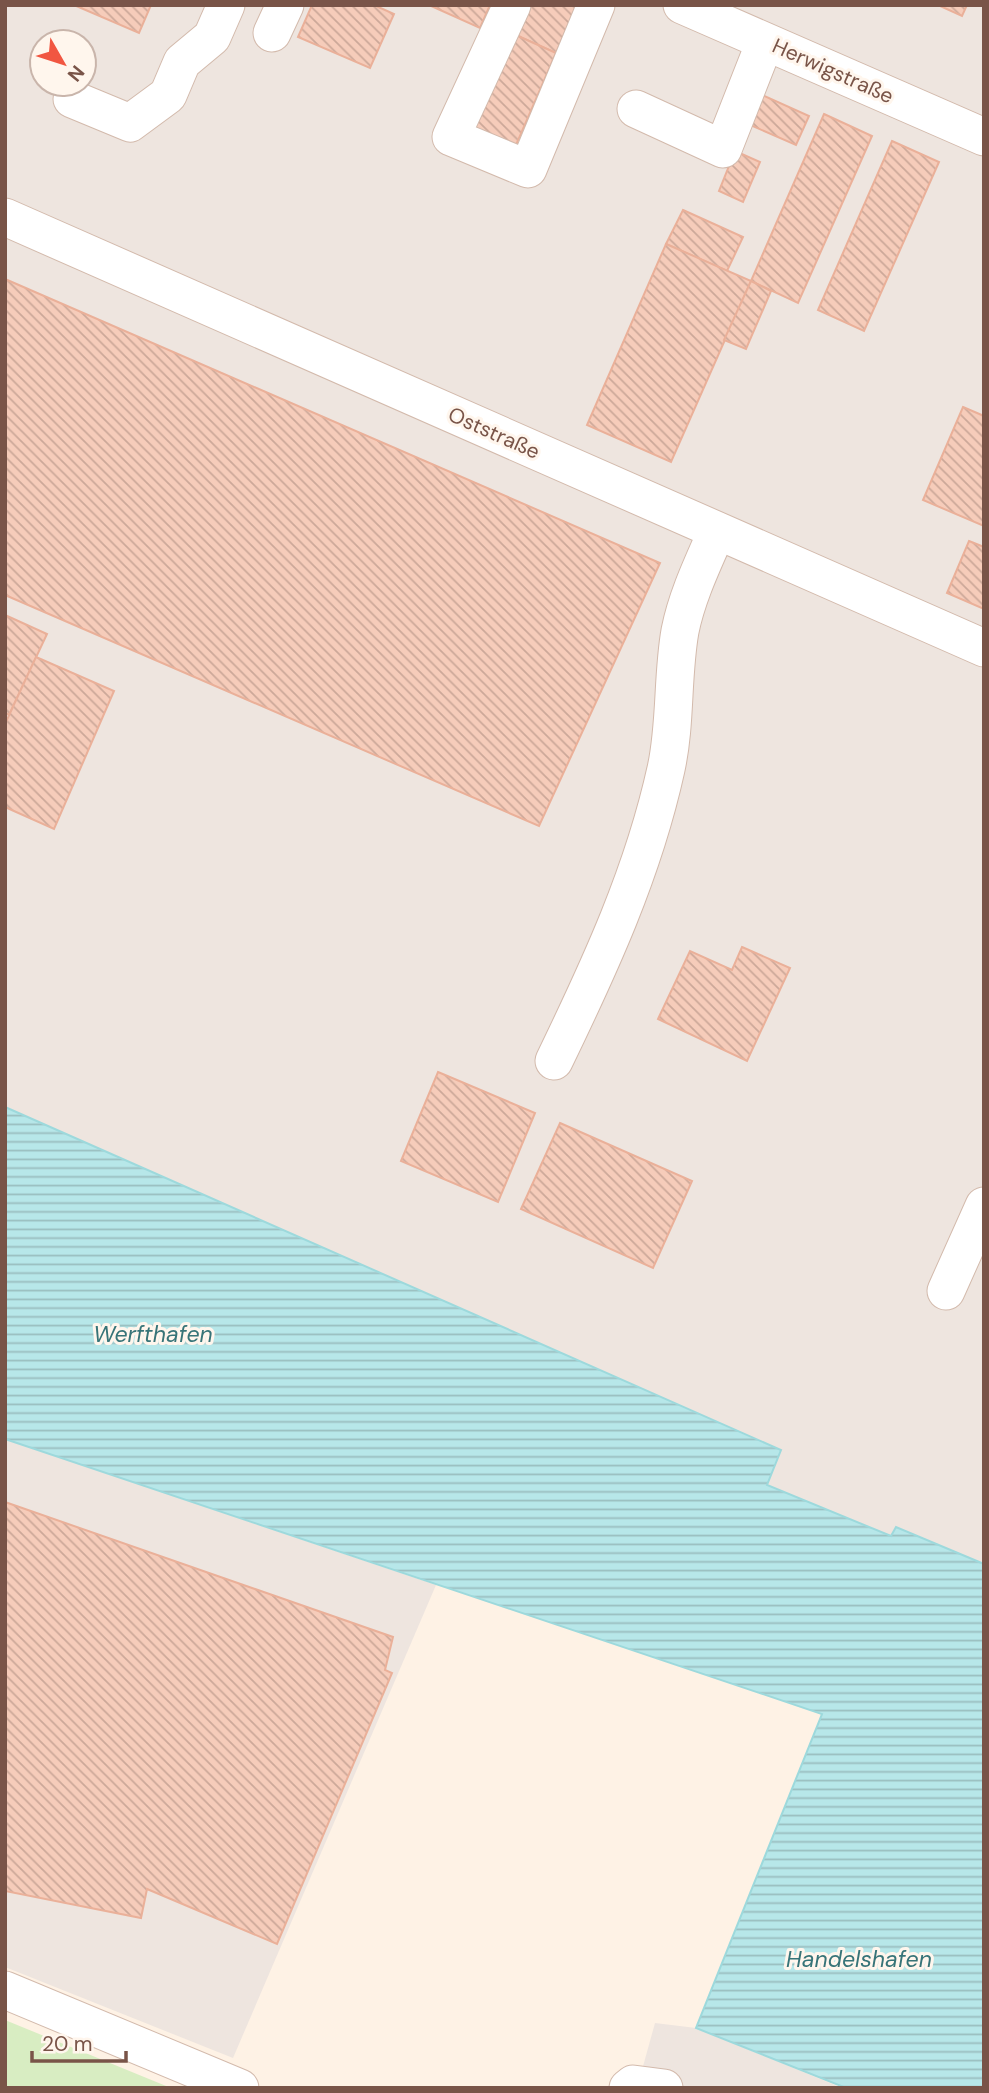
<svg xmlns="http://www.w3.org/2000/svg" width="989" height="2093" viewBox="0 0 989 2093" font-family="'DM Sans',sans-serif">
<defs>
<pattern id="water-rules" width="6" height="5" patternUnits="userSpaceOnUse" patternTransform="scale(1.75)"><rect width="6" height="5" fill="#b7e7e9"/><path d="M0 2.5h6" fill="none" stroke="#9abebf"/></pattern>
<pattern id="building-back-hatch" width="6" height="6" patternUnits="userSpaceOnUse" patternTransform="scale(1.75)"><rect width="6" height="6" fill="#f6ccba"/><path d="M-1 5l2 2M0 0l6 6M5-1l2 2" fill="none" stroke="#cca899"/></pattern>
</defs>
<rect width="100%" height="100%" fill="#fef2e5"/>
<!-- industrial -->
<g fill="#eee5df" fill-rule="evenodd">
<path d="M5,5H984V1564L897,1527L892,1537L767,1485L781,1450L5,1107ZM42,42H84V84H42Z"/>
<path d="M5,1439L436,1585L233,2058L5,1967Z"/>
<path d="M655,2023L696,2028L842,2088H637Z"/>
</g>
<!-- green -->
<path fill="#d8edc2" d="M5,2020L171,2088H5Z"/>
<!-- water -->
<path fill="url(#water-rules)" stroke="#9dd9dc" stroke-width="2" d="M5,1107L781,1450L767,1485L891,1536L896,1527L984,1564V2088H846L696,2028L822,1714L5,1439Z"/>
<!-- building -->
<g fill="url(#building-back-hatch)" stroke="#eab099" stroke-width="2">
<path d="M74,5H151L139,33Z"/>
<path d="M312,5H374L394,14L370,68L298,37Z"/>
<path d="M429,5H490L480,28Z"/>
<path d="M521,5H577L556,53L509,32Z"/>
<path d="M938,5H967L962,16Z"/>
<path d="M509,32L556,53L513,152L466,132Z"/>
<path d="M762,95L809,116L796,145L748,124Z"/>
<path d="M824,114L872,136L798,303L751,281Z"/>
<path d="M892,141L939,162L864,331L818,310Z"/>
<path d="M735,151L760,162L743,202L719,191Z"/>
<path d="M683,210L743,237L727,271L666,244Z"/>
<path d="M666,244L751,281L671,462L587,425Z"/>
<path d="M5,279L660,563L539,826L5,595Z"/>
<path d="M751,281L771,291L746,349L724,340Z"/>
<path d="M963,407L984,416V526L923,500Z"/>
<path d="M969,541L984,547V609L947,593Z"/>
<path d="M5,615L47,634L9,715L5,713Z"/>
<path d="M36,657L114,691L54,829L5,807V724Z"/>
<path d="M742,947L790,968L747,1061L658,1019L690,951L732,970Z"/>
<path d="M438,1072L535,1113L498,1202L401,1161Z"/>
<path d="M560,1123L692,1181L653,1268L521,1209Z"/>
<path d="M5,1502L393,1637L385,1670L392,1673L277,1944L147,1889L141,1918L5,1891Z"/>
</g>
<g fill="none" stroke-linecap="round" stroke-linejoin="round">
<defs>
<g id="minor">
<path d="M512,5L451,137L528,169L596,5"/>
<path d="M682,5L984,137"/>
<path d="M272,33L285,5"/>
<path d="M72,99L130,123L168,95L182,62L212,37L226,5"/>
<path d="M636,109L723,149L765,42"/>
<path d="M5,217L984,648"/>
<path d="M554,1061C600,966 643,873 666,769C676,724 672,676 680,631C687,596 703,563 717,531"/>
<path d="M946,1291L984,1206"/>
<path d="M5,1990L240,2088"/>
<path d="M628,2088L633,2084L664,2088"/>
</g>
</defs>
<!-- minor casing -->
<use href="#minor" stroke="#d3baac" stroke-width="39"/>
<!-- minor -->
<use href="#minor" stroke="#fff" stroke-width="37"/>
</g>
<g text-anchor="middle" dominant-baseline="central" stroke-width="6" stroke-linejoin="round" paint-order="stroke">
<!-- street labels -->
<g font-size="21" fill="#795448" stroke="#fff6ed">
<text transform="translate(833 71) rotate(24)">Herwigstraße</text>
<text transform="translate(494 433) rotate(24)">Oststraße</text>
</g>
<!-- water labels -->
<g font-size="23" font-style="italic" fill="#377478" stroke="#fff6ed">
<text x="153" y="1334">Werfthafen</text>
<text x="859" y="1959">Handelshafen</text>
</g>
</g>
<!-- border -->
<rect width="989" height="2093" fill="none" stroke="#795448" stroke-width="14"/>
<!-- north arrow -->
<g transform="translate(63 63) rotate(129)"><circle r="33" fill="#fff6ed" stroke="#c9b5ab" stroke-width="2"/>
<path d="M0-5L12 26L0 18L-12 26Z" fill="#f15641"/>
<text y="-10" font-size="19" font-weight="bold" text-anchor="middle" fill="#795448">N</text>
</g>
<!-- scale -->
<path d="M32 2051v10h94v-10" fill="none" stroke="#795448" stroke-width="3.5"/>
<text x="42" y="2051" font-size="21" fill="#795448" stroke="#fff6ed" stroke-width="5" paint-order="stroke">20 m</text>
</svg>
